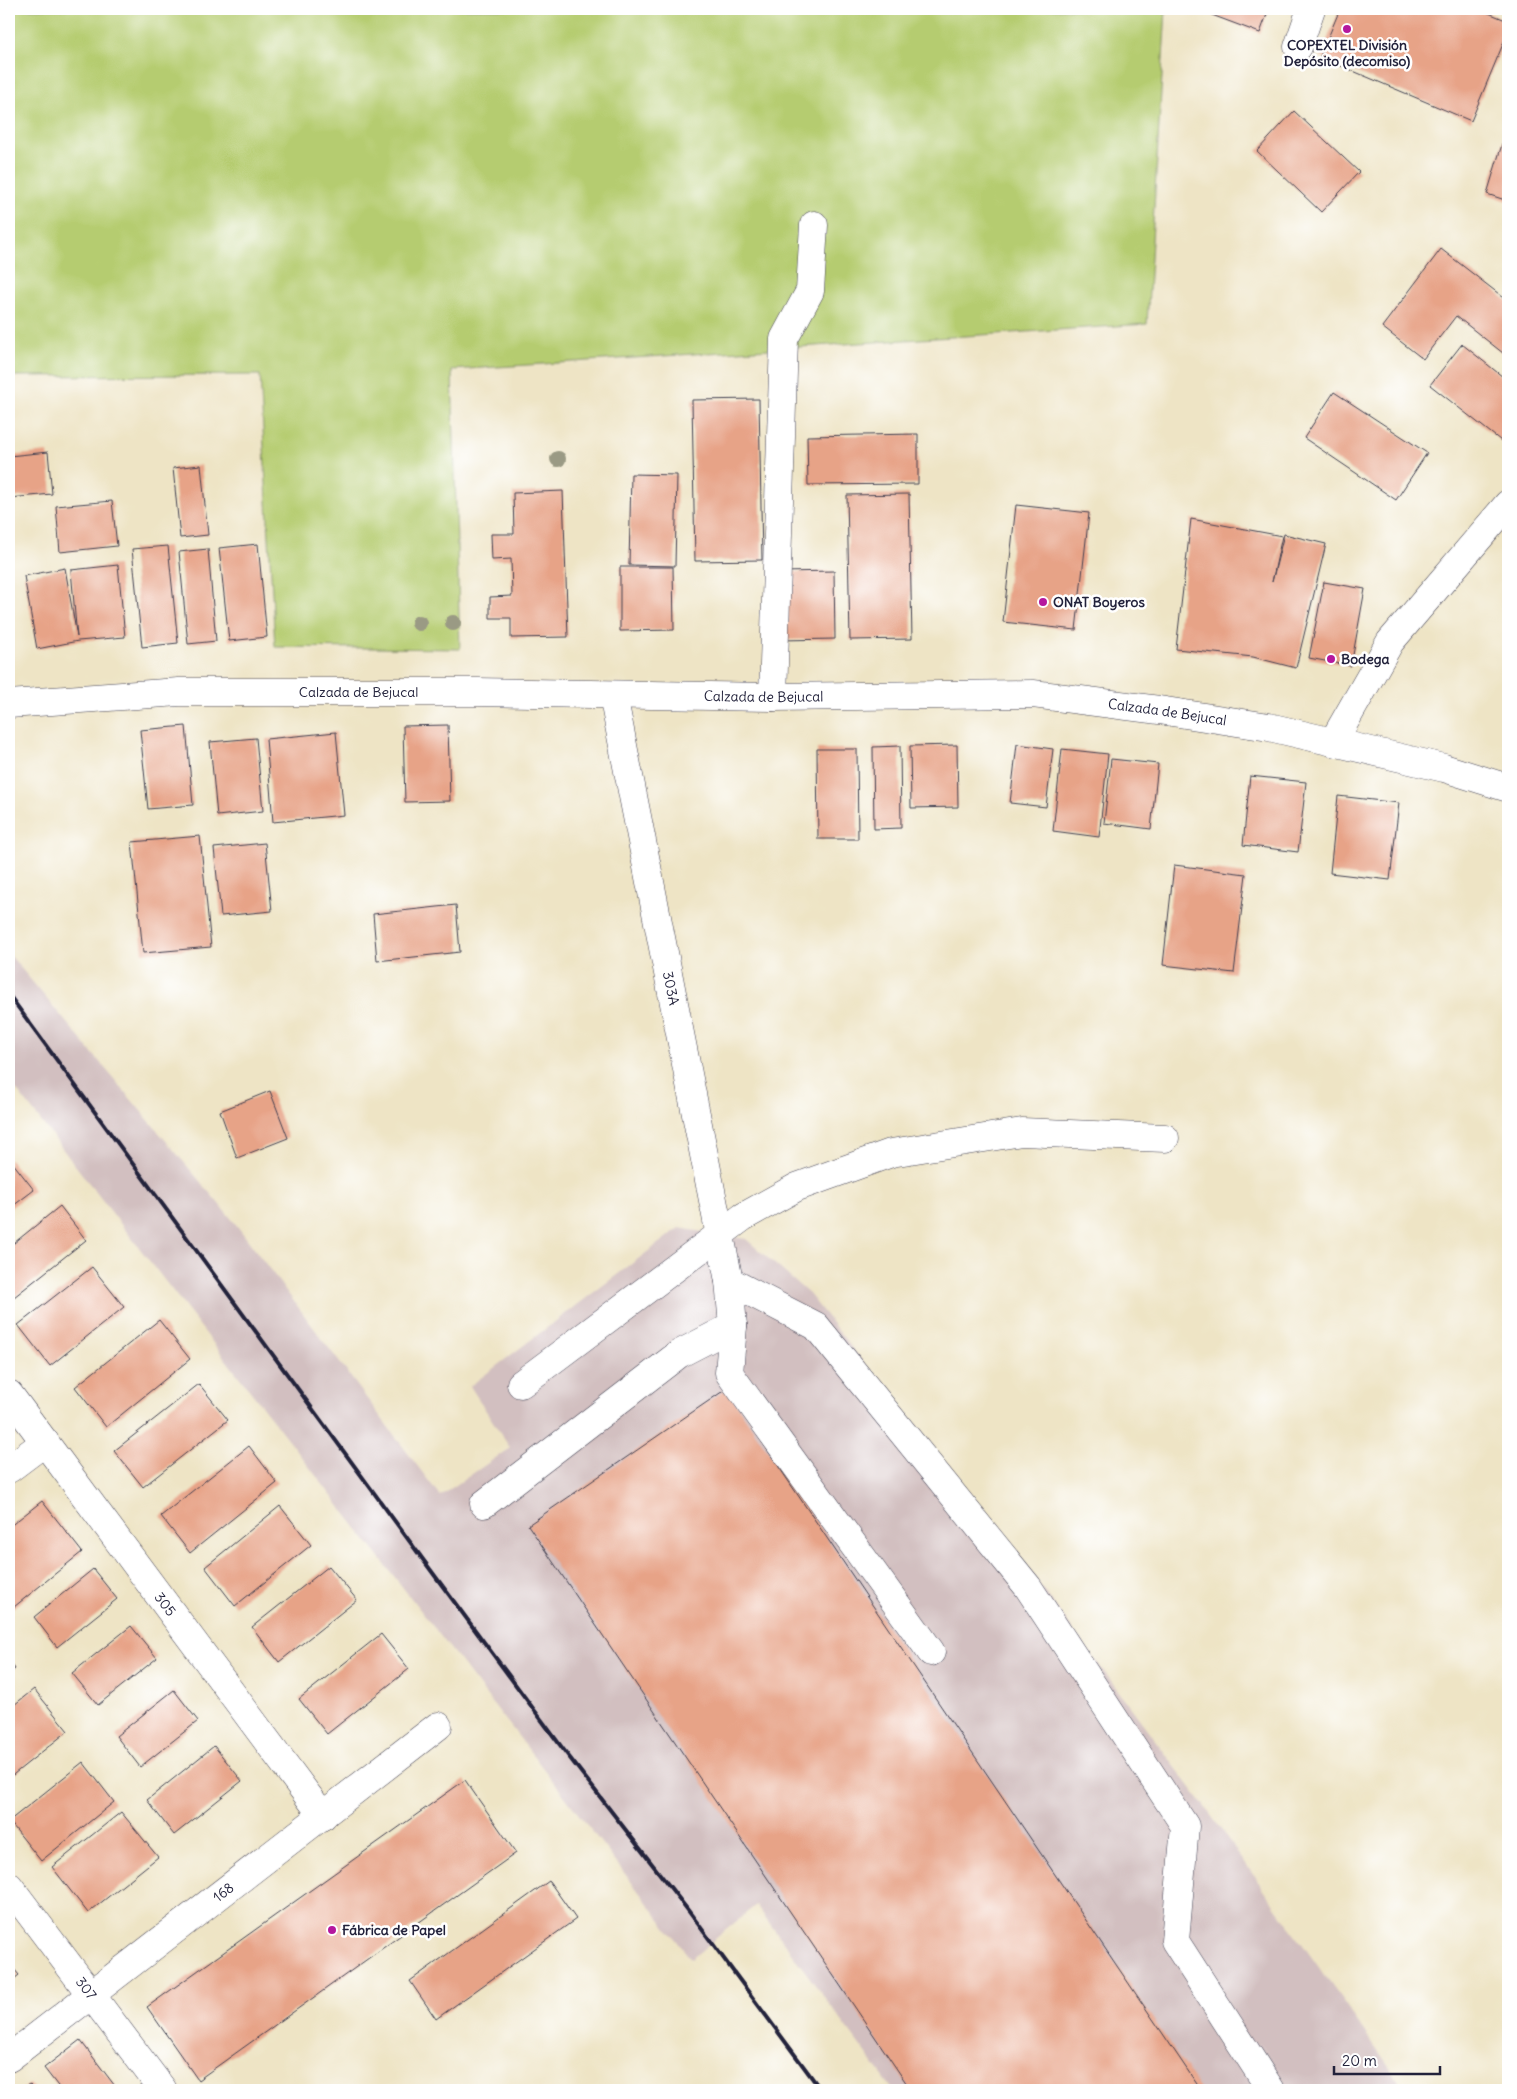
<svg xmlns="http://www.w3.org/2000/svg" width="1517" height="2099" viewBox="0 0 1517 2099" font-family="Delius,sans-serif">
<rect width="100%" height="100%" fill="#fff"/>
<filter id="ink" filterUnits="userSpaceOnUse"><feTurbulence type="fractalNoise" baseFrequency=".02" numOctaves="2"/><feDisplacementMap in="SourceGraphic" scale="10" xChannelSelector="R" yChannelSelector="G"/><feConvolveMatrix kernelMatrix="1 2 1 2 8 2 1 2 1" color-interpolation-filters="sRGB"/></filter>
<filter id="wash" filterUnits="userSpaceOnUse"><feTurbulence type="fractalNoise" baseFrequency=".0096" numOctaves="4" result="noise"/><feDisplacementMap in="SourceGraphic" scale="20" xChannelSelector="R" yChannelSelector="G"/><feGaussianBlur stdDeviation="1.12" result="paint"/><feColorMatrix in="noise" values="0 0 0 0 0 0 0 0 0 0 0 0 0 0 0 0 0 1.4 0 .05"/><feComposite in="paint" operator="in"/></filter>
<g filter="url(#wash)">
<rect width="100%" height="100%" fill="#eee4c5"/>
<!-- industrial -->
<path fill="#d2bfc0" d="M9,954L235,1223L440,1496L510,1448L470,1386L679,1228L746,1239L809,1294L1034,1578L1200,1800L1406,2090H893L756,1905L691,1959L9,1080Z"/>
<!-- green -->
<path fill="#b5cc70" stroke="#6c7756" d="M9,9H1166L1147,324L452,370L460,649L275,647L260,375L9,376Z"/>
<g id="blocks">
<!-- building -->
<g fill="#e7a387">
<path d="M1196,9H1269L1260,33Z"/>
<path d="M1340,9H1479L1508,21V32L1471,121L1320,57Z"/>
<path d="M1294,111L1359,172L1321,212L1257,151Z"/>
<path d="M1503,141L1508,143V201L1487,194Z"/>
<path d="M1441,249L1508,301V357L1456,316L1423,359L1382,327Z"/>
<path d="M1462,344L1508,381V440L1505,444L1430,385Z"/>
<path d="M1334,392L1427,453L1396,500L1304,438Z"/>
<path d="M759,399L762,560L695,561L692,400Z"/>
<path d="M918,434V484L808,485L807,436Z"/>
<path d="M48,452L52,494L9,498V456Z"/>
<path d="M201,465L208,535L180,538L173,468Z"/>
<path d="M631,474L677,475L675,566L629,565Z"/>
<path d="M563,491L568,637L511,638V618H490V597L512,596L511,559L492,560L491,534H514L513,493Z"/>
<path d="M909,494L912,639L850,640L847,495Z"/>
<path d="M112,501L117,546L60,552L56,506Z"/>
<path d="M1016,505L1089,513L1076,630L1003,622Z"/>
<path d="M1191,519L1282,536L1272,582L1284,534L1326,544L1296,668L1253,657L1176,649Z"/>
<path d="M258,544L267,637L229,641L219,548Z"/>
<path d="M168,546L178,643L142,647L132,549Z"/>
<path d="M208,549L216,641L188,644L179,552Z"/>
<path d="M118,565L125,637L78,641L37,649L24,576L65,568L77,637L71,570Z"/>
<path d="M620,567H673L674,630L620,631Z"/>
<path d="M834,571L835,639L782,640V572Z"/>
<path d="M1324,582L1365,589L1351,666L1309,658Z"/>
<path d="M448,725L450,801L405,802L403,726Z"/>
<path d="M186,726L193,805L148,809L140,730Z"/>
<path d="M336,732L344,815L273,822L266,739Z"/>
<path d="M256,738L263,811L217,816L210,742Z"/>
<path d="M1017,744L1053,749L1046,807L1010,803Z"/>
<path d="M957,745L958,807L911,808L910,746Z"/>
<path d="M900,746L901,828L874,829L873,747Z"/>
<path d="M817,749H857L858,839H818Z"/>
<path d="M1062,749L1108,754L1099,837L1053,831Z"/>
<path d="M1111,759L1158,764L1151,829L1104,823Z"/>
<path d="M1250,776L1306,782L1298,852L1243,845Z"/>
<path d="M1338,796L1399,803L1390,880L1330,873Z"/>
<path d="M200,836L211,947L143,953L132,842Z"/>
<path d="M265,843L272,911L221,916L214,848Z"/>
<path d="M1174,865L1246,874L1234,973L1163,965Z"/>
<path d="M456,905L460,952L377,961L373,914Z"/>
<path d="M270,1091L288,1138L237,1158L220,1111Z"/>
<path d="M9,1158L34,1190L9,1209Z"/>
<path d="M60,1206L86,1240L9,1301V1247Z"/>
<path d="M92,1267L124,1307L50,1366L18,1325Z"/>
<path d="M159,1320L190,1359L106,1427L75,1387Z"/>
<path d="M199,1384L228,1420L143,1487L114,1451Z"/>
<path d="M726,1389L1201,2090H911L528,1525Z"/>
<path d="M249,1446L277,1483L190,1553L161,1516Z"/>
<path d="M42,1501L82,1552L9,1611V1527Z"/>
<path d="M280,1506L311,1545L235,1606L205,1567Z"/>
<path d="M329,1566L357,1600L279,1662L252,1627Z"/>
<path d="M93,1569L117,1599L57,1647L34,1617Z"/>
<path d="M131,1626L157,1658L98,1705L72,1673Z"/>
<path d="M381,1634L409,1669L327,1734L299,1699Z"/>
<path d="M9,1660L15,1669L9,1674Z"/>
<path d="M34,1689L68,1731L9,1778V1709Z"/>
<path d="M174,1690L198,1721L140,1767L116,1736Z"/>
<path d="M214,1746L242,1781L174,1835L147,1800Z"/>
<path d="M83,1762L114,1802L41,1861L9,1821Z"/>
<path d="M465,1780L516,1853L198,2080L147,2007Z"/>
<path d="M121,1812L158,1857L88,1913L52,1867Z"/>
<path d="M549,1881L576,1919L436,2019L410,1981Z"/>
<path d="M9,1963L19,1975L9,1983Z"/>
<path d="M80,2040L118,2090H61L44,2068Z"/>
<path d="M30,2084L35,2090H21Z"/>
</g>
</g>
</g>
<g filter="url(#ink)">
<use href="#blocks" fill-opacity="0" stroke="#413f50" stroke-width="1"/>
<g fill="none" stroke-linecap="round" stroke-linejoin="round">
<defs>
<g id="minor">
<path d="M1298,47L1311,9"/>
<path id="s1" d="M613,695L729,1281L733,1326L729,1373L931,1652"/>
<path d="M773,697L784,339L810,291L814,225"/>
<path d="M1333,742L1390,642L1508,504"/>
<path d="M729,1281L816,1326L1028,1587L1185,1826L1175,1941L1271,2090"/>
<path d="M521,1384L743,1217L797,1187L891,1153L1022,1132L1165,1138"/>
<path id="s2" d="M9,1394L323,1816"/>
<path d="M9,1469L45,1442"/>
<path d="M484,1504L679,1354L733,1326"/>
<path id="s3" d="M9,1886L163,2090"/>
<path id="s4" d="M9,2058L438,1726"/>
</g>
<g id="major">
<path id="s5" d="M9,704L179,692H478L773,697L1033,694L1159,710L1269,727L1444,768L1508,788"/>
</g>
</defs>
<!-- minor casing -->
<use href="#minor" stroke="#413f50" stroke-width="29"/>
<!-- major casing -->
<use href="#major" stroke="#413f50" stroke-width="29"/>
<!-- minor -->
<use href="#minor" stroke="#fff" stroke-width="28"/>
<!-- major -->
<use href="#major" stroke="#fff" stroke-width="28"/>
<!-- rail -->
<path stroke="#22223b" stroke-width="4" d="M9,995L424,1561L566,1753L687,1909L821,2090"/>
</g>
<!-- trees -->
<g fill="#9a9a84">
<circle cx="558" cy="459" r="8"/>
<circle cx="419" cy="623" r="8"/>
<circle cx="453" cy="623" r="8"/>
</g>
</g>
<!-- markers -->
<g fill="#b5179e" stroke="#fff" stroke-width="2">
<circle cx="1347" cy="29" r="5"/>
<circle cx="1043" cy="602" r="5"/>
<circle cx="1331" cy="659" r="5"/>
<circle cx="332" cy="1930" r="5"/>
</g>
<g text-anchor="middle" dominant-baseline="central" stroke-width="5" stroke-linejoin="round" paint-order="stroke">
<!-- poi labels -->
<g font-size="14" font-weight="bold" fill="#22223b" stroke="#fff" text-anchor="start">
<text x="1347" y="45" text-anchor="middle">COPEXTEL División<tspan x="1347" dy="16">Depósito (decomiso)</tspan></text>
<text x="1053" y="602">ONAT Boyeros</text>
<text x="1341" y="659">Bodega</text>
<text x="342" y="1930">Fábrica de Papel</text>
</g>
<!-- street labels -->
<g font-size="14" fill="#22223b" stroke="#fff">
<text stroke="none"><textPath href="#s5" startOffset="350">Calzada de Bejucal</textPath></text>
<text stroke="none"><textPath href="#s5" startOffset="755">Calzada de Bejucal</textPath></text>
<text stroke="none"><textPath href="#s5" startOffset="1160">Calzada de Bejucal</textPath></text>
<text stroke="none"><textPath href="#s1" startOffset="299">303A</textPath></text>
<text stroke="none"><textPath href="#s2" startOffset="262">305</textPath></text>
<text stroke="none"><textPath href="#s4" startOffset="271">168</textPath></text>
<text stroke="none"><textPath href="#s3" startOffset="128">307</textPath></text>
</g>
</g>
<!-- margin -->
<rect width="1517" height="2099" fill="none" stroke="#fff" stroke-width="30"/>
<!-- scale -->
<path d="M1334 2066v8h106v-8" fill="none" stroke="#22223b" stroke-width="2.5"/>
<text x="1342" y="2066" font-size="15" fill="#22223b" stroke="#ffffff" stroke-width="4" paint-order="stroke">20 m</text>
</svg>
